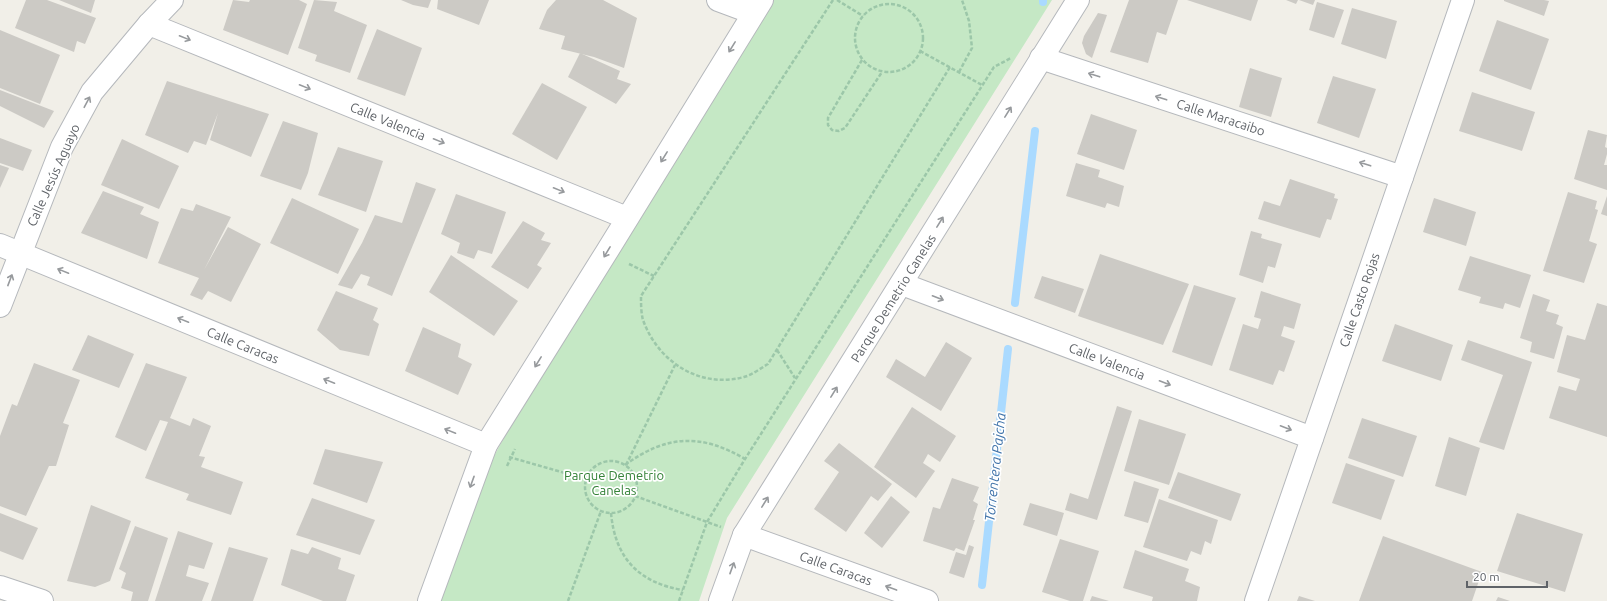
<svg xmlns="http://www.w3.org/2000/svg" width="1607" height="601" viewBox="0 0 1607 601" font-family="Ubuntu,sans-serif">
<rect width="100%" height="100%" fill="#f1efe8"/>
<!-- green -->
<path fill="#c5e8c5" d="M774,0H1052L727,518L699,601H440L494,456L520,409Z"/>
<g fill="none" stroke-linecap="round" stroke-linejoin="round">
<!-- stream -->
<g stroke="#aadaff" stroke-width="8">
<path d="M1043,0V2"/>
<path d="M1015,303L1035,131"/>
<path d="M982,585L1008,349"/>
</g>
</g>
<!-- building -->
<g fill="#cccac5">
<path d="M26,0H47L96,18L85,44L77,41L74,52L15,28Z"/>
<path d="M59,0H95L91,13Z"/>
<path d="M233,0L249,2L250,0H299L307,4L288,55L223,30Z"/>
<path d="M314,0L337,2L334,11L367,25L350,73L315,61L317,55L298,48Z"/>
<path d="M401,0H431L428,8L413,5Z"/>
<path d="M438,0H489L479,25L437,9Z"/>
<path d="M556,0H603L637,18L624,68L594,57L561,49L565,36L539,29L547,10Z"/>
<path d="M1129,0H1178L1166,35L1157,32L1148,63L1110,52Z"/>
<path d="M1187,0H1258L1251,21Z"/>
<path d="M1286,0H1298L1296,4Z"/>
<path d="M1299,0H1315L1313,5Z"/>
<path d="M1504,0H1544L1549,1L1544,16L1504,1Z"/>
<path d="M1317,2L1344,10L1334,38L1309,30Z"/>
<path d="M1352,8L1397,21L1386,59L1341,44Z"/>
<path d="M1098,13L1107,15L1092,58L1086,54L1082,43L1084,36Z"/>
<path d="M1497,20L1549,39L1531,90L1479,71Z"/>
<path d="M377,29L422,48L405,96L357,79Z"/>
<path d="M0,30L60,55L40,104L0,88Z"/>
<path d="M580,53L620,71L617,79L631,84L616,104L568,77Z"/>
<path d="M1250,68L1282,78L1271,117L1239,107Z"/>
<path d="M1333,76L1376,89L1359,138L1317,123Z"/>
<path d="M167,81L269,114L251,157L210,140L218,113L206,145L194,141L188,153L145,135Z"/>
<path d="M542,83L587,107L557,160L512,134Z"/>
<path d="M0,90L54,111L44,128L0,106Z"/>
<path d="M1472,92L1535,112L1522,151L1459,131Z"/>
<path d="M1091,114L1137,130L1124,170L1077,154Z"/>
<path d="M283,121L318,133L308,173L301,190L260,176Z"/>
<path d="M1588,130L1607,135L1605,147L1607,148V154L1604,165H1607V190L1574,179Z"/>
<path d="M0,138L32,150L23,171L0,163Z"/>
<path d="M122,139L179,166L159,209L101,185Z"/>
<path d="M338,147L383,161L366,212L318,195Z"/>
<path d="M1076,163L1100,170L1098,177L1124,186L1119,207L1107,203L1105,208L1066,196Z"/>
<path d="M0,165L9,168L0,188Z"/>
<path d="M1290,179L1335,194L1334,198L1338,199L1331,220L1327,219L1320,238L1258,219L1264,201L1280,206Z"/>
<path d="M416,182L436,189L392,296L367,285L370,277L361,274L352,289L338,285L362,243L375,215L402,223Z"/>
<path d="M103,191L144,207L140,214L159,222L147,259L81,233Z"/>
<path d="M1568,192L1597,201L1595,209L1598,210L1589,241L1597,244L1584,283L1543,271Z"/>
<path d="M456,194L506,212L492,254L478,250L474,259L457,253L460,243L441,234Z"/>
<path d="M1607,196V216L1601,214Z"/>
<path d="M292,198L359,229L338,274L270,243Z"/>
<path d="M1434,198L1476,212L1466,246L1423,232Z"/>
<path d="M196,204L231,217L204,270L228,227L261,244L231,302L208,291L202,300L190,295L199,278L158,263L181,208L193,211Z"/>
<path d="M523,221L545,233L541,240L551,243L537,265L542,268L528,289L491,267Z"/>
<path d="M1251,231L1262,234L1261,238L1282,244L1275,268L1268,266L1263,283L1239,275Z"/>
<path d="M1100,254L1189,284L1163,345L1078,316Z"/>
<path d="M451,255L518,301L494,336L429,292Z"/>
<path d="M1470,256L1531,275L1520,308L1505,303L1503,309L1479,303L1481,297L1458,290Z"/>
<path d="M1042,276L1084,289L1075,313L1034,298Z"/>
<path d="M1194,285L1236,298L1212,366L1172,352Z"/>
<path d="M336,291L378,308L373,320L379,324L369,356L340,350L317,330Z"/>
<path d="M1261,291L1301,304L1294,329L1284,326L1281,336L1295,341L1284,372L1279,370L1273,385L1229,370L1243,324L1258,329L1261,319L1254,317Z"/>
<path d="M1533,294L1550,300L1546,311L1559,315L1556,324L1563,327L1554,359L1530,352L1532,342L1520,338Z"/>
<path d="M1597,303L1607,306V437L1549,418L1559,386L1576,391L1580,379L1557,372L1567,335L1585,340Z"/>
<path d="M1395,324L1453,345L1441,381L1382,361Z"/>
<path d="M423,327L461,344L458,357L472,364L458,395L405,371Z"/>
<path d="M88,335L134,354L119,388L72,370Z"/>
<path d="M1468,340L1532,362L1504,450L1479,442L1503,375L1461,360Z"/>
<path d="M946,342L972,358L941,411L886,377L896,359L925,377Z"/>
<path d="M34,363L80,380L63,423L69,425L56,466H49L26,516L0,506V436L12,404L17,406Z"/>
<path d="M146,363L187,377L170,418L190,426L193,418L211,426L199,456L205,457L201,467L243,482L231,515L186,500L189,494L145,478L168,422L160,420L146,451L115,437Z"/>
<path d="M1117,406L1132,411L1097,520L1065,510L1070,493L1088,499Z"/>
<path d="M912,407L956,436L940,462L928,454L923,463L935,471L916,498L874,467Z"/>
<path d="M1362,418L1417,436L1403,477L1348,458Z"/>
<path d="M1139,419L1186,434L1169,485L1124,471Z"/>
<path d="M1449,437L1480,448L1466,496L1435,486Z"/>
<path d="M839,443L892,484L878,501L871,496L846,532L814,509L839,472L824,461Z"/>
<path d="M325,449L383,462L367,503L313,484Z"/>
<path d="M1346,463L1395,480L1381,520L1332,503Z"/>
<path d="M1178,472L1241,494L1231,521L1168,498Z"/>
<path d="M952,478L979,487L973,501L978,504L973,520H975L964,551L956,548L954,551L923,541L933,507L940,509Z"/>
<path d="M1134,481L1159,489L1148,523L1124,516Z"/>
<path d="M891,496L910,512L882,548L864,533Z"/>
<path d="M312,498L375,520L360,555L296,535Z"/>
<path d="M1159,499L1218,520L1211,544L1205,541L1201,555L1191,551L1187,561L1143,547Z"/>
<path d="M1030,503L1064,513L1057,536L1023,525Z"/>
<path d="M91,505L131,521L110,581L95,587L67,581Z"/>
<path d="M0,513L38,528L23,560L0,551Z"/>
<path d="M1517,513L1583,534L1565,592L1497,571Z"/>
<path d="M135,526L168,538L148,601H131L133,592L121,588L126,573L119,569Z"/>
<path d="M178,531L213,543L204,569L189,565L186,576L209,583L202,601H155Z"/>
<path d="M1383,536L1482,572L1472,601H1359Z"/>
<path d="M1060,539L1099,551L1083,601H1070L1042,592Z"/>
<path d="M969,545L974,547L964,578L949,573L956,552L966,555Z"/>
<path d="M229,547L268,558L253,601H211Z"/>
<path d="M312,547L341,558L338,569L355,575L346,601H323L281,585L291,549L308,554Z"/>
<path d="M1135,550L1189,569L1185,581L1200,587L1197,601H1152L1153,597L1123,588Z"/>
<path d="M1092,596L1109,601H1090Z"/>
<path d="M1299,596L1315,601H1297Z"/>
<path d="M1498,597L1510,601H1496Z"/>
</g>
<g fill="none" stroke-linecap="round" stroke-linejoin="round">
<defs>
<g id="minor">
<path d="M718,0L753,13"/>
<path d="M149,24L627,218"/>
<path d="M1041,58L1402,177"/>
<path d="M0,245L486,445"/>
<path d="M902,284L1312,438"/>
<path d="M0,306L62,147L92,92L149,24L172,0"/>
<path d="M744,535L927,601"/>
<path d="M0,587L42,601"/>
<path d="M429,601L486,445L606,253L762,0"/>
<path d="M720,601L744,535L1078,0"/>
<path d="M1256,601L1463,0"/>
</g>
</defs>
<!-- minor casing -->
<use href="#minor" stroke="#b5b8bc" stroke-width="24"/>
<!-- path -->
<g stroke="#9cc7a9" stroke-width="2.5" stroke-dasharray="4 2" stroke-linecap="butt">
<path d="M833,0L641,296C641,303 641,313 643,320C658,362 700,389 744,377C752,375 761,368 768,364L950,67"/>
<path d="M837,0L863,16"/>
<circle cx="889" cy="38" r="34"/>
<path d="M920,51L982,85"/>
<path d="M862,60L828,118V125L832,130L839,131L845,128L882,72"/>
<path d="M959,72L972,48L969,21L962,0"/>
<path d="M629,264L654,276"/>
<path d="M777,350L795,378"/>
<path d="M509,457L586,479"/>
<circle cx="611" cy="487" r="26"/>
<path d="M625,465C666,435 701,433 745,459"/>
<path d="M626,465L675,365"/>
<path d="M507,466L515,449"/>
<path d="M635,496L721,527"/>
<path d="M611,513C615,558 639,583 683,590"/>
<path d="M568,601L601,511"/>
<path d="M679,601L707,522L745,459L994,67L1011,58"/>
</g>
<!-- minor -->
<use href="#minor" stroke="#fff" stroke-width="22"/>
</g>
<!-- one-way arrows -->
<defs><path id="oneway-shaft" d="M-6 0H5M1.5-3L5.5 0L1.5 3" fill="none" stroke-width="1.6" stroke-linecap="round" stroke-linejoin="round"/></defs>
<g stroke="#979a9d">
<use href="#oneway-shaft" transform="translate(185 38) rotate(22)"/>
<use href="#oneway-shaft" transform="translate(732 47) rotate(122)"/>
<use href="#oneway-shaft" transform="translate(1094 75) rotate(-162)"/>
<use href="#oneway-shaft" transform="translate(305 87) rotate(22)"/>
<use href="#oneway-shaft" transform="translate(1161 98) rotate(-162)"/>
<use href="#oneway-shaft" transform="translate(87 102) rotate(-62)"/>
<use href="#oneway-shaft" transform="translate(1008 112) rotate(-58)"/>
<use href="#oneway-shaft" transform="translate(439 141) rotate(22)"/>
<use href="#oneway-shaft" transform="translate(664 157) rotate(122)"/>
<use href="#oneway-shaft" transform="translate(1365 164) rotate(-162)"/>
<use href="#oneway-shaft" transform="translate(559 190) rotate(22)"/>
<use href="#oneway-shaft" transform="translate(940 222) rotate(-58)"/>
<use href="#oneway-shaft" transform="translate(607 252) rotate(121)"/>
<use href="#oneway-shaft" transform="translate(63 271) rotate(-158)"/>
<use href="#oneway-shaft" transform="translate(10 280) rotate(-69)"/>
<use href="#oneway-shaft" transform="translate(938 298) rotate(21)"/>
<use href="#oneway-shaft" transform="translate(183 320) rotate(-158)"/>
<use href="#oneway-shaft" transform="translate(538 362) rotate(122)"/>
<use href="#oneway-shaft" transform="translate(329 381) rotate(-158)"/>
<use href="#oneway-shaft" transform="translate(1165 383) rotate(21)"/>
<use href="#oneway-shaft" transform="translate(834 392) rotate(-58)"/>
<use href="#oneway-shaft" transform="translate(1286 428) rotate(21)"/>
<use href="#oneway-shaft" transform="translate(450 431) rotate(-158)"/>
<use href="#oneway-shaft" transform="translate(472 482) rotate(110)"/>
<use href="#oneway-shaft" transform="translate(765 502) rotate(-58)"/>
<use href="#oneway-shaft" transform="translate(732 568) rotate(-70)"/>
<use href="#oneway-shaft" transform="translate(891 588) rotate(-160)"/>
</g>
<g text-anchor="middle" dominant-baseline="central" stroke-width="3.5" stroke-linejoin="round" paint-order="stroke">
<!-- street labels -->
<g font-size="13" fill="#5f6368" stroke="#fff">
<text transform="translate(1221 117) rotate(18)">Calle Maracaibo</text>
<text transform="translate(388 121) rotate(22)">Calle Valencia</text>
<text transform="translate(53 175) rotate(-66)">Calle Jesús Aguayo</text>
<text transform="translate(893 298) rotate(-58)">Parque Demetrio Canelas</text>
<text transform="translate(1359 300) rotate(-71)">Calle Casto Rojas</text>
<text transform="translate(243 345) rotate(22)">Calle Caracas</text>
<text transform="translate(1107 361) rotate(21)">Calle Valencia</text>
<text transform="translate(836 568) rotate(20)">Calle Caracas</text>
</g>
<!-- park labels -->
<g font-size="13" fill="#348238" stroke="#fff">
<text x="614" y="475">Parque Demetrio<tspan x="614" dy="15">Canelas</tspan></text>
</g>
<!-- water labels -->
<g font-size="14" font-style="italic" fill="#4174aa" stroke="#fff">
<text transform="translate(995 467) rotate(-84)">Torrentera Pajcha</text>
</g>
</g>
<!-- scale -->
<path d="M1467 581v6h80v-6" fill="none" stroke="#5f6368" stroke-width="2"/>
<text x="1473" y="581" font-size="12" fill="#5f6368" stroke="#ffffff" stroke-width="3" paint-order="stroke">20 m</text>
</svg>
